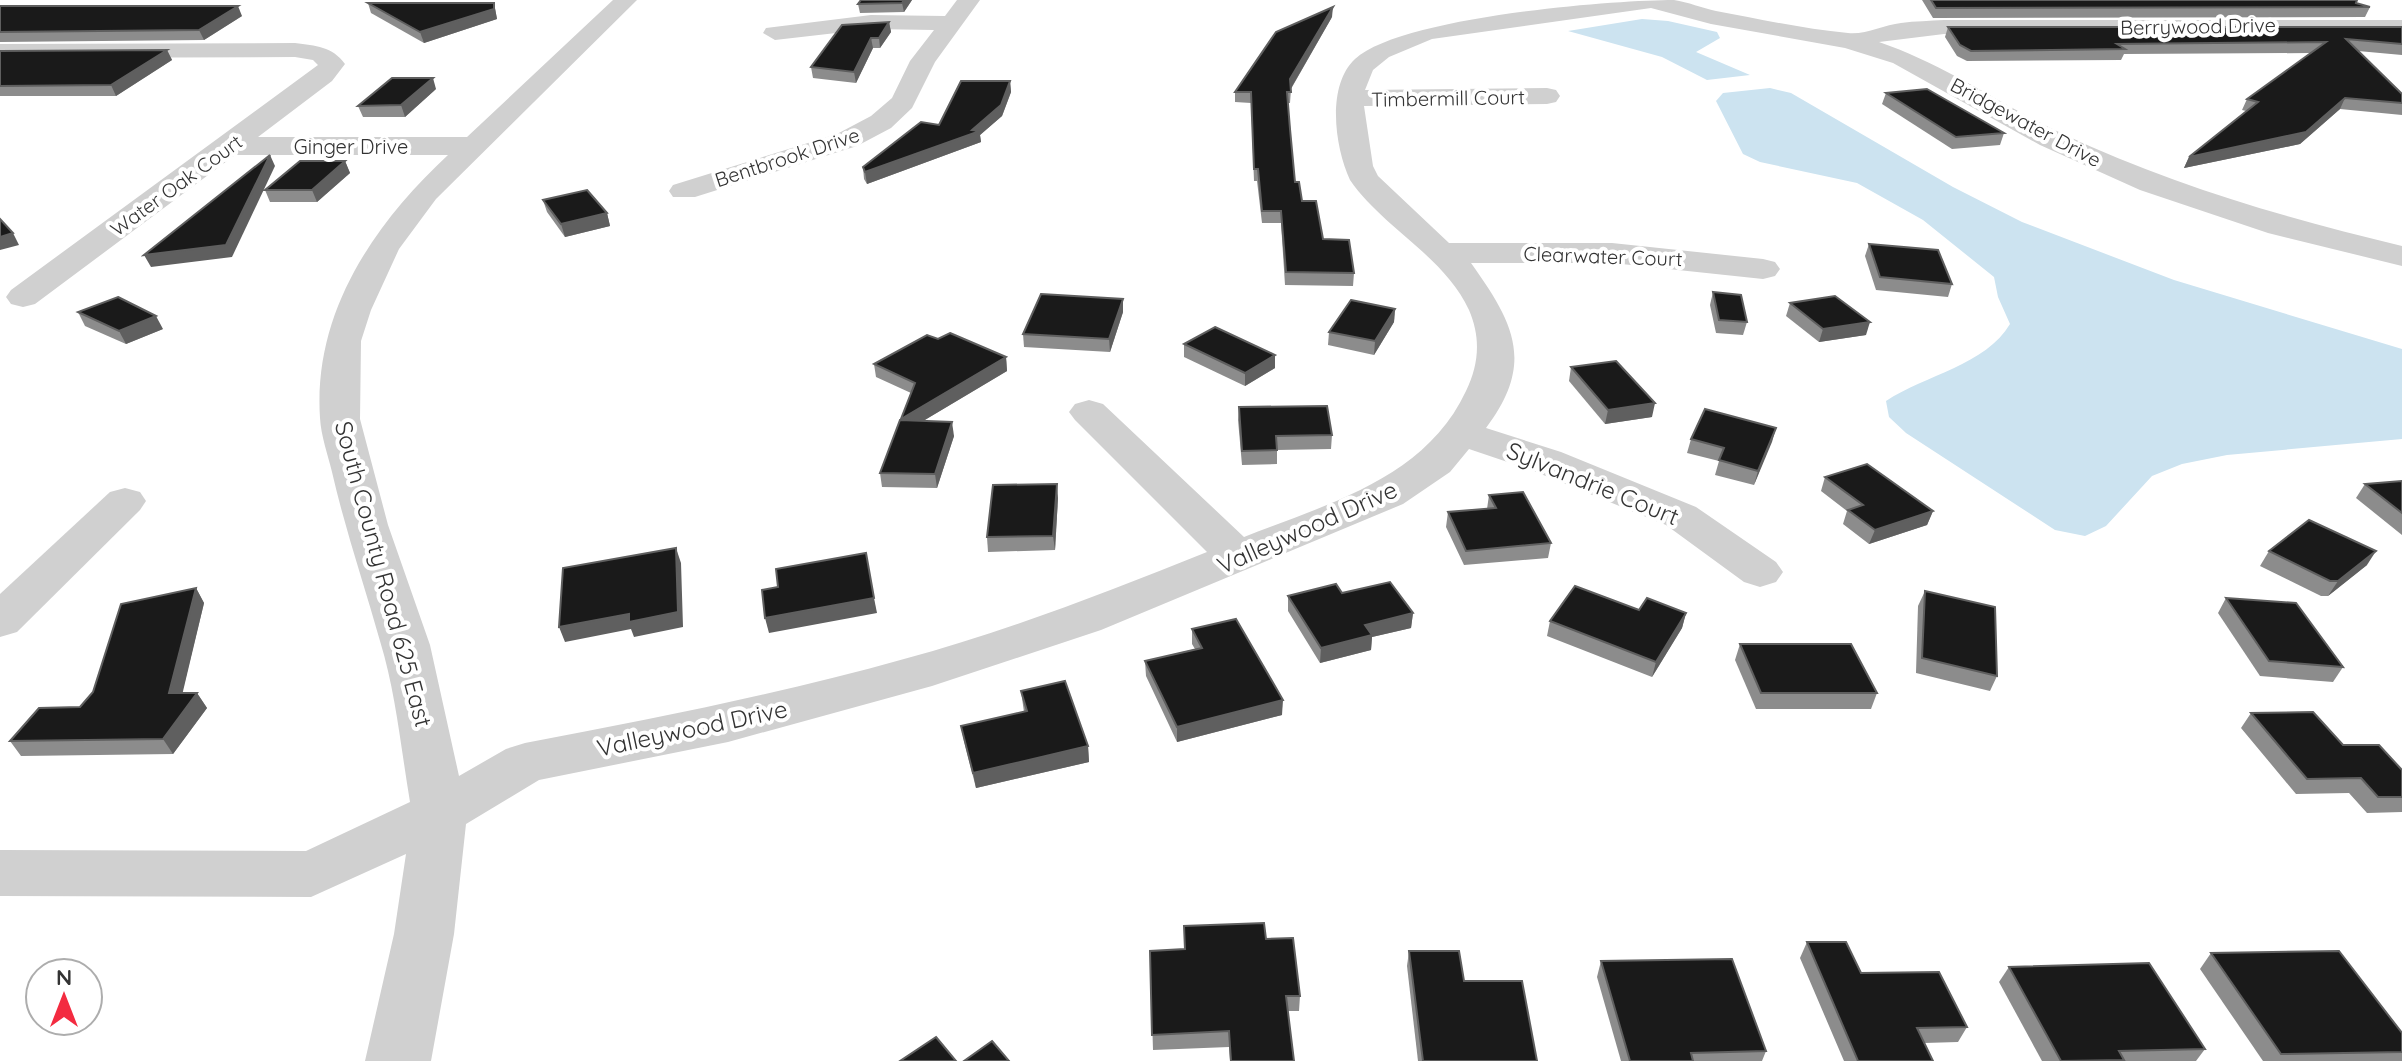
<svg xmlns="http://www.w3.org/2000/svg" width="2402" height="1061" viewBox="0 0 2402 1061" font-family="Quicksand,sans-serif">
<rect width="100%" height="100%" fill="#fff"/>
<!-- water -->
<g fill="#cce3f0">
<path d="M1642,19L1668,21L1717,32L1720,38L1696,52L1750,75L1707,80L1662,57L1568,31Z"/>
<path d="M1770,88L1791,93L1953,187L2022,222L2174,280L2402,349V439L2227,455L2182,464L2152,476L2106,526L2085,536L2055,530L1906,433L1889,417L1886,401C1925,375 1986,365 2010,324L1998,297L1994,277L1923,220L1857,183L1760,162L1743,154L1716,101L1723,93Z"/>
</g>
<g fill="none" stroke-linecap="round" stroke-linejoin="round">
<!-- minor -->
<g fill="#d0d0d0" fill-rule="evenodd">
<path d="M613,0H637L436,199L399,249L371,310L361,341L360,419L388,525L430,645L459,776L506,749L525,743C652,719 779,694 904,659C1008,631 1107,592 1207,552L1075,420L1069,412L1075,404L1089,400L1103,404L1244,537C1327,504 1425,479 1466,391C1479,364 1481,338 1469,310C1444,256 1383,228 1350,180C1335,148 1326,86 1355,59C1401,17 1611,0 1674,0C1688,2 1702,8 1716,11C1759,19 1804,29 1848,33C1865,35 1884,25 1901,23C1915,21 1930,21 1944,20H2402V34H1944L1879,42C1944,64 2001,105 2063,134C2172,185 2285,218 2402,246V266L2268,233L2140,190L2040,145L1893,63L1845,48L1711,24L1651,8L1432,39L1389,57L1373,70L1365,90L1547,88L1556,90L1560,96L1556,102L1547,104L1364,106L1373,166L1378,176L1449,243H1612L1763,259L1775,262L1780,269L1775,276L1763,279L1612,263H1471C1513,322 1536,362 1486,428L1561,452L1696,507L1776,562L1783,572L1776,582L1760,587L1744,582L1666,525L1531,470L1469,449L1450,472L1403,504L1101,630L932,686L728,742L539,780L466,824L454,934L431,1061H365L394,934L406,854L311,897L0,896V850L306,851L410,802C401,749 396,693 380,641C364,584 345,529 332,472C328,455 321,436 320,418C313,312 374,224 448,155H235L35,304L23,307L11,304L6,297L11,290L318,65L313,60L295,57L0,58V44L295,43C316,46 332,46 345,64L332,81L258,137H467Z"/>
<path d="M957,0H980L935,62L912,108L891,128L857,146L695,197H673L669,191L673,185L837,134L871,116L892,98L910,61L934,30L871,29L775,40L763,33L766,28L871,15L945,16Z"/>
<path d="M125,488L140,492L146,501L140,510L17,632L0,637V594L110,492Z"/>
</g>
</g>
<!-- wall -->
<g fill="#8c8c8c">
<path d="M861,0H912L904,12L860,13L858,4Z"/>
<path d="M1922,0H2357L2356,3L2370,7L2365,17L1933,18Z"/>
<path d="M368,3H494L497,19L424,43L371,13Z"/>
<path d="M0,6L242,16L204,40L0,42Z"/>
<path d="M1332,17L1291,89L1290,103H1288L1295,182L1302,201L1323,239L1354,273L1353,286L1285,285L1281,223H1262L1257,181H1254L1251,103L1235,102V92Z"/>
<path d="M889,22L891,32L880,48H873L856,83L813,78L811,67Z"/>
<path d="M1948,27H2402V55L2358,51L2402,94V115L2340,109L2300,144L2184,168L2189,157L2246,111L2242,110L2247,99L2311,53L2124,54L2121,60L1967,61L1957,56L1945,37Z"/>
<path d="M167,50L172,60L116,96H0V51Z"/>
<path d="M1010,81L1011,92L1002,116L980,135L981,142L867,184L864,179L863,167L939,125Z"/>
<path d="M436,89L405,117H363L358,106Z"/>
<path d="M1886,93L2004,133L2000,145L1952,149L1882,104Z"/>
<path d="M345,161L350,173L317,202H270L265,190Z"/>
<path d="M543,200L607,213L610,226L565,237L547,212Z"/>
<path d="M1869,244L1952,284L1948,297L1876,290L1865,256Z"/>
<path d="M1713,292L1747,322L1743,335L1716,333L1710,305Z"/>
<path d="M1123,299V312L1110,352L1024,347L1023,334Z"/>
<path d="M1790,303L1866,335L1819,342L1786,316Z"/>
<path d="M1395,309L1394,322L1374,355L1328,345L1329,332Z"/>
<path d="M78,312L163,329L126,344L85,326Z"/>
<path d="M938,339L1006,357L1007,371L923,421L954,436L937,488L882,487L880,473L911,393L876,377L874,364Z"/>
<path d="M1184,344L1275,355V368L1245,386L1184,357Z"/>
<path d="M1571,367L1652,417L1605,424L1569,381Z"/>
<path d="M1239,407L1332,435L1331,449L1277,450V464L1242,465L1238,420Z"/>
<path d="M1776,428L1754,485L1715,475L1719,461L1687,453L1691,439Z"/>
<path d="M1825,477L1933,511L1927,525L1869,544L1843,524L1847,511L1821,491Z"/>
<path d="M2402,481V535L2356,498L2365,484Z"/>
<path d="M1489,495L1551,543L1548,558L1464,565L1446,527L1448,512L1487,509Z"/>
<path d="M1058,498L1055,550L988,552L987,537Z"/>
<path d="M2269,551L2367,565L2328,596H2321L2260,566Z"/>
<path d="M196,588L204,603L182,693H197L207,708L173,754L21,756L10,741L80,707Z"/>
<path d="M1925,591L1997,676L1990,691L1916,673L1918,606Z"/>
<path d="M1342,593L1413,613L1411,628L1372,637L1371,650L1320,663L1288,611V596Z"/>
<path d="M2226,598L2343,667L2333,682L2260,676L2218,613Z"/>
<path d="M1639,610L1686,613L1682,628L1652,677L1547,636L1550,621Z"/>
<path d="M1192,629L1282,715L1177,742L1146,676L1145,661L1195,649L1192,644Z"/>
<path d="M1740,644L1877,693L1871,709H1756L1735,660Z"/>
<path d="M1021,691L1088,746L1089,762L976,788L964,741L961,726L1024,712Z"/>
<path d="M2251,713L2343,745L2402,770V812L2367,813L2349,793L2296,794L2241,728Z"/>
<path d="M1266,939L1300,996L1299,1011H1288L1294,1061H1230L1229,1047L1153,1050L1150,951L1185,949Z"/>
<path d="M1807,942L1861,973L1967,1027L1958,1042L1924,1043L1933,1061H1844L1800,958Z"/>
<path d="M1409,951L1464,981L1537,1061H1418L1407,966Z"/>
<path d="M2211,953L2402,1033V1061H2263L2200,969Z"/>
<path d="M1601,961L1766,1051L1762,1061H1621L1597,977Z"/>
<path d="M2009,967L2205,1049L2196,1061H2042L1999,982Z"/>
</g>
<!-- shaded-wall -->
<g fill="#5f5f5f">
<path d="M904,0H912L904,12L902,3Z"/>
<path d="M494,3L497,19L424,43L420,32Z"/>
<path d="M238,6L242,16L204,40L199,30Z"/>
<path d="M1333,7L1332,17L1290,90V79Z"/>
<path d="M889,22L891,32L880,48L879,38Z"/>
<path d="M871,38L873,48L856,83L854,72Z"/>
<path d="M167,50L172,60L116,96L111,85Z"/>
<path d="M433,78L436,89L405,117L401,105Z"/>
<path d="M1010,81L1011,92L1002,116L980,135L981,142L867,184L865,172L972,130Z"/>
<path d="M2345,98L2340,109L2300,144L2184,168L2189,157Z"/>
<path d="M270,155L275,166L232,257L151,267L144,255Z"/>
<path d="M345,161L350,173L317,202L312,190Z"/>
<path d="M607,213L610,226L565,237L561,224Z"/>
<path d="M13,233L19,245L0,250V237Z"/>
<path d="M1123,299V312L1110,352L1109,339Z"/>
<path d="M1395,309L1394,322L1374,355L1375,341Z"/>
<path d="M156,316L163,329L126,344L119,331Z"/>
<path d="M1870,322L1866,335L1819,342L1823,329Z"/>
<path d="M1275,355V368L1245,386V373Z"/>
<path d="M1006,357L1007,371L903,433L901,419Z"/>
<path d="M1655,403L1652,417L1605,424L1608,410Z"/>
<path d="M952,422L954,436L937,488L935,474Z"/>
<path d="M1776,428L1772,442L1754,485L1758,471Z"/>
<path d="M1057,484L1058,498L1055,550L1053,536Z"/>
<path d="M1933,511L1927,525L1869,544L1875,530Z"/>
<path d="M676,548L681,563L683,627L634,637L631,629L565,642L559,627Z"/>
<path d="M2376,551L2367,565L2328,596L2338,581Z"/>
<path d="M196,588L204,603L179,708L169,693Z"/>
<path d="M874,598L877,613L769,633L765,618Z"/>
<path d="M1413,613L1411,628L1372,637L1371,650L1320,663L1321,648L1365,625Z"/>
<path d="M1686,613L1682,628L1652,677L1656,662Z"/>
<path d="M197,693L207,708L173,754L163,739Z"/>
<path d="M1283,700L1282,715L1177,742V727Z"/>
<path d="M1088,746L1089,762L976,788L973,773Z"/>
</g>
<!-- building -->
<g fill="#1a1a1a" stroke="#5f5f5f" stroke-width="2">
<path d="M861,0H904L902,3L858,4Z"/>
<path d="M1931,0H2357L2356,3L2370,7L1936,8Z"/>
<path d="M368,3H494V9L420,32Z"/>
<path d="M0,6H238L199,30L0,32Z"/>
<path d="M1333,7L1290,79L1291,92H1287L1290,129L1295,182H1299L1302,201H1316L1323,239L1349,240L1354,273L1286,272L1281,211H1262L1258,169H1254L1251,92H1235L1276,32Z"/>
<path d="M889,22L879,38H871L854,72L811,67L842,25Z"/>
<path d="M1948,27H2402V44L2346,39L2402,94V103L2345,98L2306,132L2189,157L2258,102L2247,99L2326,42L2117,44L2125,49L1971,51L1960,45Z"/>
<path d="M167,50L111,85L0,86V51Z"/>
<path d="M392,78H433L401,105L358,106Z"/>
<path d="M961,81H1010L1001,105L972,130L980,131L865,172L863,167L921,122L939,125Z"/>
<path d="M1927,89L2004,133L1956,137L1886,93Z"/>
<path d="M270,155L226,245L144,255L188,220Z"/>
<path d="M300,161H345L312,190H265Z"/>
<path d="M587,190L607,213L561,224L543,200Z"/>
<path d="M0,219L13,233L0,237Z"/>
<path d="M1869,244L1938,250L1952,284L1880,277Z"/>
<path d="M1713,292L1741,295L1747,322L1719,320Z"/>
<path d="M1041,294L1123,299L1109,339L1023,334Z"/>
<path d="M1835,296L1870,322L1823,329L1790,303Z"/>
<path d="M118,297L156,316L119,331L78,312Z"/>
<path d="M1351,300L1395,309L1375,341L1329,332Z"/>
<path d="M1215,327L1275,355L1245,373L1184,344Z"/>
<path d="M950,333L1006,357L901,419L915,383L874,364L927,335L938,339Z"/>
<path d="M1616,361L1655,403L1608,410L1571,367Z"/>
<path d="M1327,406L1332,435L1276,436L1277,450L1242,451L1239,407Z"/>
<path d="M1705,409L1776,428L1758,471L1719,460L1724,448L1691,439Z"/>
<path d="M900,420L952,422L935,474L880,473Z"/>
<path d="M1867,464L1933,511L1875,530L1848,510L1863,505L1825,477Z"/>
<path d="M2402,481V513L2365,484Z"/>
<path d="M1057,484L1053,536L987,537L993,485Z"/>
<path d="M1523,492L1551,543L1466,551L1448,512L1496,508L1489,495Z"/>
<path d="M2309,520L2376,551L2338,581H2330L2269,551Z"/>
<path d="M676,548L678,612L629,622V614L559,627L563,568Z"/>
<path d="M866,553L874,598L765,618L762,590L778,587L776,569Z"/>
<path d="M1390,582L1413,613L1365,625L1372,635L1321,648L1288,596L1336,584L1342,593Z"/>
<path d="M1575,586L1639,610L1647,598L1686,613L1656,662L1550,621Z"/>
<path d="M196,588L169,693H197L163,739L10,741L39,708L80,707L93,692L121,604Z"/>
<path d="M1925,591L1995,607L1997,676L1922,658Z"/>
<path d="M2226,598L2296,603L2343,667L2269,661Z"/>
<path d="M1236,619L1283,700L1177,727L1145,661L1202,648L1192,629Z"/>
<path d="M1740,644H1851L1877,693H1761Z"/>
<path d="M1065,681L1088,746L973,773L961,726L1027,711L1021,691Z"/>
<path d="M2313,712L2343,745H2379L2402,770V797H2378L2361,778L2307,779L2251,713Z"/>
<path d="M1264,923L1266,939L1293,938L1300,996H1286L1294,1061H1231L1229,1031L1152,1035L1150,951L1185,949L1184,926Z"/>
<path d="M1807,942H1846L1861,973L1939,972L1967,1027L1917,1028L1933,1061H1858Z"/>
<path d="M1409,951H1459L1464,981H1522L1537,1061H1423Z"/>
<path d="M2339,951L2402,1033V1052L2281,1054L2211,953Z"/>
<path d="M1732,959L1766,1051L1691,1053L1693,1061H1630L1601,961Z"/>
<path d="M2149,963L2205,1049L2119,1051L2124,1060L2061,1061L2009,967Z"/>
<path d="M936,1037L956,1061H900Z"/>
<path d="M992,1041L1009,1061H964Z"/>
</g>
<g text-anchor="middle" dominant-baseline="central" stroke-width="8" stroke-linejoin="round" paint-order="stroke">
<!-- far-street labels -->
<g font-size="20" fill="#333" stroke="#fff">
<text transform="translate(2198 26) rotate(-1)">Berrywood Drive</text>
<text transform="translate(1448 98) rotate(-1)">Timbermill Court</text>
<text transform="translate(2026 122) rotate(28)">Bridgewater Drive</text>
<text x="351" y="146">Ginger Drive</text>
<text transform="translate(787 157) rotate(-18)">Bentbrook Drive</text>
<text transform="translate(176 185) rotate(-36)">Water Oak Court</text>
<text transform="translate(1603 256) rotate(2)">Clearwater Court</text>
</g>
<!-- street labels -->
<g font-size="24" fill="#333" stroke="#fff">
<text transform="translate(1593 483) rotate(22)">Sylvandrie Court</text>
<text transform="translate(1307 527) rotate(-24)">Valleywood Drive</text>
<text transform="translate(384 574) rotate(75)">South County Road 625 East</text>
<text transform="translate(692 728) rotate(-12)">Valleywood Drive</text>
</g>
</g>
<!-- north arrow -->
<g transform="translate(64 997)"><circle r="38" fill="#ffffff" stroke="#adadad" stroke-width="2"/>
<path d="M0-6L14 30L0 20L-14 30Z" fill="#f32b40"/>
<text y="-12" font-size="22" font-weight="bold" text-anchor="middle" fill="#333333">N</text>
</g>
</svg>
